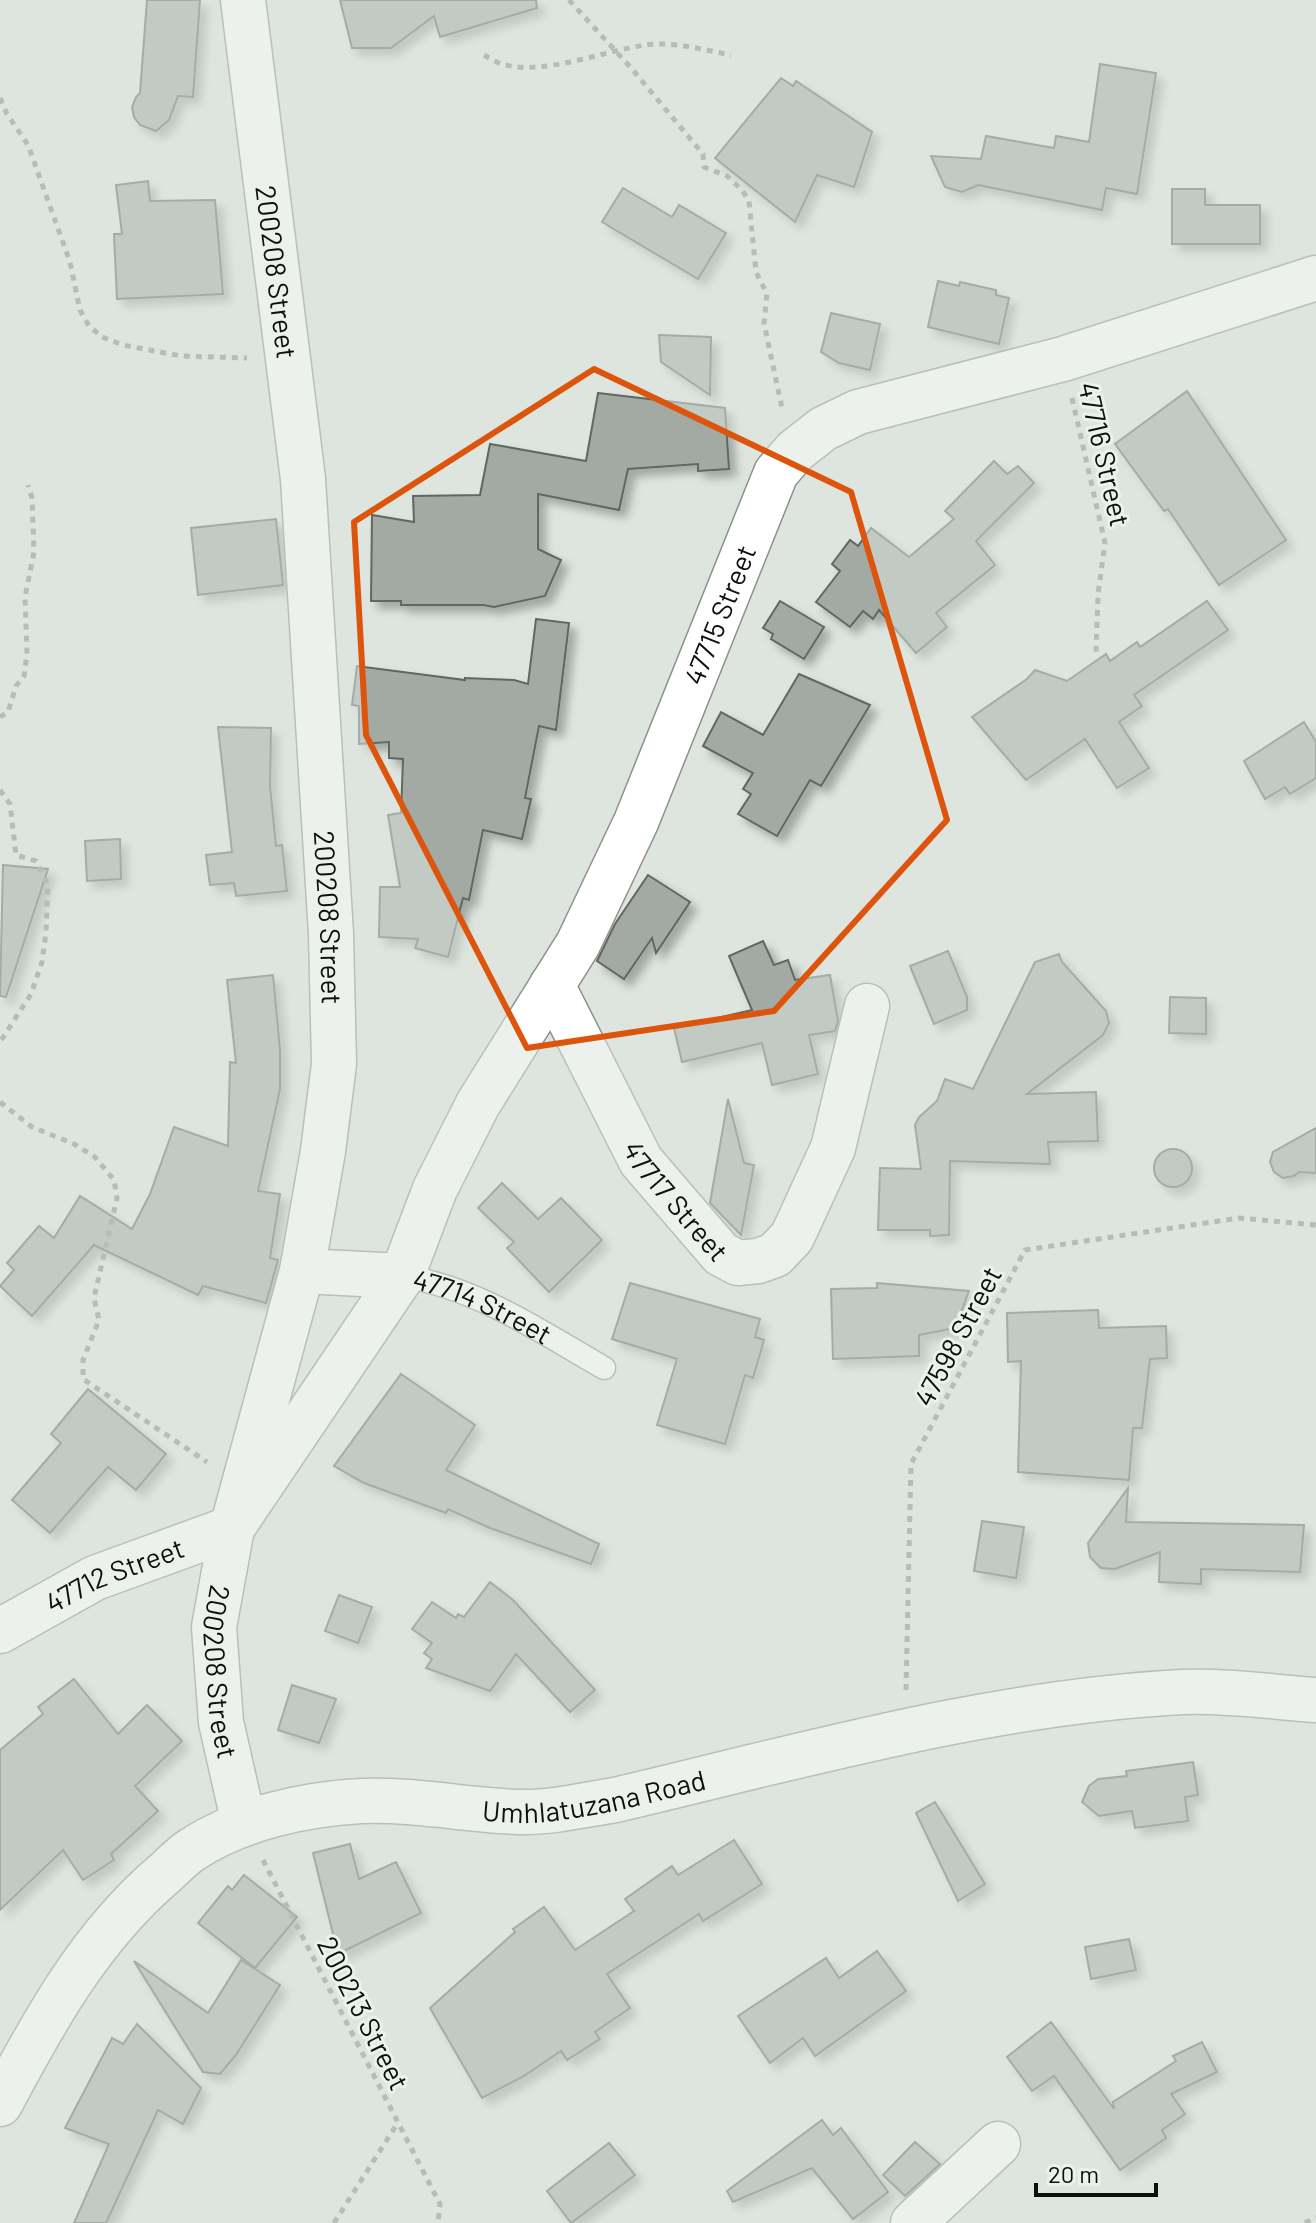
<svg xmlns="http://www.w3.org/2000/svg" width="1316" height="2223" viewBox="0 0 1316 2223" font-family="Barlow,sans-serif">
<defs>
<filter id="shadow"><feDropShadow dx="7" dy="7" stdDeviation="4" flood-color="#0004"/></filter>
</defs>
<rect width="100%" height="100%" fill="#dde5de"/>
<!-- building -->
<g fill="#a3aaa3" stroke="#606761" stroke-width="2" filter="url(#shadow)">
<path d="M147,0H200L193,97L178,96L169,120L156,131L140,125L134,117L132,107L136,97L140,93Z"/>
<path d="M340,0H536L537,8L440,37L434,16L391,48H352Z"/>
<path d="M1100,64L1156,73L1137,194L1106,188L1102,210L978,185L962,192L945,187L931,156L981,159L986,136L1054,148L1056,136L1089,142Z"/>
<path d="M781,78L793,86L796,81L872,132L854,187L817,175L795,222L715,158Z"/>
<path d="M148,181L150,201L215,200L223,294L117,299L114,234H122L116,185Z"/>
<path d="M623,188L672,217L679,205L726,233L698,279L602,222Z"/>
<path d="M1172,189H1205V205H1260V244H1172Z"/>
<path d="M938,281L959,286L960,282L996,290V295L1009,298L999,344L928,327Z"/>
<path d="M831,313L880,324L870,370L839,363L821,352Z"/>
<path d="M659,335L711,337L710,395L661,362Z"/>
<path d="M1187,391L1286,540L1219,585L1168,509L1164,511L1115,444Z"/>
<path d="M598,393L725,408L729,469L698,471V464L628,469L619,510L538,494V549L561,560L545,596L494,607L483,605H401V601H371L372,515L414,522L413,496L480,495L490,444L586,461Z"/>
<path d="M994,461L1007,474L1018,466L1034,483L976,541L995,565L936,613L947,627L916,653L879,610L873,619L863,611L850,627L816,602L840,571L832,564L850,540L858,546L871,528L909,557L954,519L945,511Z"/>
<path d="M276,519L283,585L198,595L191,528Z"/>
<path d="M780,601L824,627L804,659L771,639L773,634L763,628Z"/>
<path d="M1207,601L1228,630L1134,695L1142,706L1119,722L1149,768L1117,788L1085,739L1026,780L972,717L1027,679L1035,670L1067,681L1106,654L1110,661L1137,642L1140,647Z"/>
<path d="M536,619L569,623L556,730L539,726L525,798L531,799L522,839L483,830L469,900L463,898L448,957L415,948L418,939L379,937L380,887H400L388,815L401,813L403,759L389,758V742L359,744V706L352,705L357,666L465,680V678L514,680L528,684Z"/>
<path d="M799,674L870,705L821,786L810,780L777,836L738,814L751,794L743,789L753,773L703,746L721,712L763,735Z"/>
<path d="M1304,722L1316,742V778L1290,794L1285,787L1265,799L1244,761Z"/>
<path d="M218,727L271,728L270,786L276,846L282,845L287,891L236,896L234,883L210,885L206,855L232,852Z"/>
<path d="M120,839L121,879L87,881L85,841Z"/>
<path d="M3,865L48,869L6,997L0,996Z"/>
<path d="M648,875L690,902L656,953L652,938L624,979L597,961L615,924Z"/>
<path d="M763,941L774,965L788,960L795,980L830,975L838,1021L835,1031L809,1035L818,1074L772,1085L762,1043L682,1062L674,1028L752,1010L729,956Z"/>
<path d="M948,951L967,997V1010L934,1024L910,966Z"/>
<path d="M1059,954L1062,962L1106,1011L1109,1023L1103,1035L1027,1094L1096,1092L1098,1141L1048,1142L1050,1164L950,1161L949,1235L930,1236V1230H878L880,1168L921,1169L915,1125L919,1117L937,1101L945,1079L973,1089L1035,962Z"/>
<path d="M273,975L280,1050V1089L258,1191L280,1194L270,1258L278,1260L266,1303L203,1286L198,1295L94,1245L32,1316L0,1286L14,1270L7,1263L39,1226L54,1238L80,1196L132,1229L150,1194L174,1127L228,1146L230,1062L236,1063L227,980Z"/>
<path d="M1170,997L1206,998V1034L1169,1033Z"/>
<path d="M728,1099L744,1163L754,1165L741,1235L710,1203Z"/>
<path d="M1316,1128V1173L1299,1172L1294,1176L1283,1178L1274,1172L1270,1162L1273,1152Z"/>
<circle cx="1173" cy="1168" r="19"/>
<path d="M502,1183L538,1219L561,1198L602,1240L549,1292L507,1248L514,1242L478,1208Z"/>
<path d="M630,1283L760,1319L755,1337L764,1340L753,1378L745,1375L725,1444L657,1425L677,1359L612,1339Z"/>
<path d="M877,1283L969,1291L955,1328L919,1335V1356L833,1359L831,1289L877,1288Z"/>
<path d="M1098,1310L1099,1328L1166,1326L1167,1358L1150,1359L1142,1428H1133L1129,1480L1018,1472L1021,1361L1008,1362L1007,1313Z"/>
<path d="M401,1374L475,1425L446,1470L599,1544L591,1564L490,1528L448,1509L446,1513L364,1483L334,1466Z"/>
<path d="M88,1389L166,1454L136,1490L108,1467L50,1533L12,1500L61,1443L51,1434Z"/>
<path d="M1128,1488L1126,1522L1304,1525L1300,1572L1201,1569V1584L1159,1582L1160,1552L1115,1569L1101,1568L1090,1557L1088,1543Z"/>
<path d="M982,1521L1024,1527L1016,1578L974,1571Z"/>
<path d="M490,1582L513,1600L595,1690L570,1712L516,1654L490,1691L426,1668L432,1659L424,1653L432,1643L412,1629L432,1602L456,1618L458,1614L464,1617Z"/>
<path d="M339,1595L372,1607L358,1643L325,1631Z"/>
<path d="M74,1679L118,1734L147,1705L182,1741L135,1786L158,1811L111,1854L114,1860L83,1880L63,1850L0,1910V1750L43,1714L38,1707Z"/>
<path d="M292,1685L336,1699L319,1743L278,1730Z"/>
<path d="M1193,1762L1198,1795L1185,1797L1188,1821L1135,1828L1132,1811L1099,1816L1082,1802L1089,1786L1098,1779L1127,1776L1126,1771Z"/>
<path d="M935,1802L985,1884L958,1901L916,1813Z"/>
<path d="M734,1840L762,1884L703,1921L699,1914L607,1974L630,2008L595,2032L600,2039L567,2060L561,2051L524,2076L482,2098L430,2008L515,1932L513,1929L544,1907L575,1950L634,1911L625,1899L672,1866L678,1875Z"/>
<path d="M350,1844L359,1879L396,1862L421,1913L338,1954L313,1853Z"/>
<path d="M244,1875L297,1917L255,1968L198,1923L228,1886L232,1890Z"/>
<path d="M1129,1939L1136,1970L1091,1979L1085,1947Z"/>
<path d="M877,1951L906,1991L815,2056L803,2038L770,2063L738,2016L826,1958L839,1978Z"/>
<path d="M241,1960L280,1985L236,2055L220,2074L203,2072L134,1961L208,2013Z"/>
<path d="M1051,2022L1114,2109L1113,2102L1176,2061L1173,2056L1202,2042L1217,2072L1171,2094L1185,2114L1162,2130L1166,2138L1120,2170L1054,2076L1032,2091L1007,2057Z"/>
<path d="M137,2024L201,2088L183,2124L158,2110L106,2223H74L109,2144L65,2128L112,2038L123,2044Z"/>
<path d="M822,2120L833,2135L841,2128L888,2192L853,2219L812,2168L733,2202L727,2191Z"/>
<path d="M915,2142L940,2164L905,2196L883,2175Z"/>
<path d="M609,2143L635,2175L571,2223L547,2191Z"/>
</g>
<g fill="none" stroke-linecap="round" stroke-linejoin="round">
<defs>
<g id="service">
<path id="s1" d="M402,1276C476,1287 541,1332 604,1368"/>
</g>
<g id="minor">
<path id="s2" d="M243,0L303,479L331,934L334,1064L323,1151L302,1271L232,1528L214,1627L221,1722L244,1824"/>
<path id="s3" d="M552,985L641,1161L721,1254L738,1263L758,1261L775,1255L792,1237L833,1148L867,1006"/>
<path d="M302,1271L402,1276"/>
<path id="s4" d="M0,1631L95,1578L232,1528L402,1276L435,1189L478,1104L578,944L636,822L776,473L795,451L823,429L858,412L1063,359L1316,278"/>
<path d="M913,2223L998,2144"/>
</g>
<g id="tertiary">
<path id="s5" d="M0,2104C45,2019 91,1936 165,1873C174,1865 183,1855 193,1849C241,1818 305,1804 361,1801C414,1799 466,1810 519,1812C550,1813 584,1805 615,1800C802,1756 990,1702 1182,1692C1226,1690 1272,1697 1316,1700"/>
</g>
</defs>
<!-- service casing -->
<use href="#service" stroke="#8b928c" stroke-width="25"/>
<!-- minor casing -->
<use href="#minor" stroke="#8b928c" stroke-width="47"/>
<!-- tertiary casing -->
<use href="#tertiary" stroke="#8b928c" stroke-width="47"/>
<!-- path -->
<g stroke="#868c87" stroke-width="5" stroke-dasharray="6 6" stroke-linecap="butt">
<path d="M569,0L632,69L703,154L704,167L727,176L742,190L749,201L756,272L767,294L764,323L782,408"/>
<path d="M484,55C491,59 499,64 506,65C547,75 606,50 646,45C674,41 704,50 731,55"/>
<path d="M0,98L7,114L28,145L70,262L80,310L89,326L102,337L123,345L181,356L247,358"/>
<path d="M1072,398L1105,543L1098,594L1096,654"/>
<path d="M0,717L8,712L16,686L24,676L27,654L25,597L34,552L32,498L28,485"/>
<path d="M0,790L10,804L16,855L36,861L48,885L46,932L42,962L31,994L0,1042"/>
<path d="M0,1102L32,1127L74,1144L95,1157L114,1180L117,1198L94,1298L99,1320L83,1360V1379L207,1462"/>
<path d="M906,1690L911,1464L1025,1250L1239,1218L1316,1225"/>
<path d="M263,1860L440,2204L438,2223"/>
<path d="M334,2223L397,2124"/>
<path d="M1305,2223L1316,2217"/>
</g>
<!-- service -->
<use href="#service" stroke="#fff" stroke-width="22"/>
<!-- minor -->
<use href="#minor" stroke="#fff" stroke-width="44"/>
<!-- tertiary -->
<use href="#tertiary" stroke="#fff" stroke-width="44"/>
</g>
<!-- marked area -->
<path d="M0 0H1316V2223H0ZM594,369L851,492L947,820L774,1011L527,1048L366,735L354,522Z" fill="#dde5de" fill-opacity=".55" fill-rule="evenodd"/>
<path fill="none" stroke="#dd550c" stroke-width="6" stroke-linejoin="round" d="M594,369L851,492L947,820L774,1011L527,1048L366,735L354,522Z"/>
<g text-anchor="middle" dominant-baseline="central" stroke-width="6" stroke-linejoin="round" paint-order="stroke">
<!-- street labels -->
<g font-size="28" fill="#0d100d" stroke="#eaf2eb">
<text stroke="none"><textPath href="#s2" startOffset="274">200208 Street</textPath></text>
<text transform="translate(1105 454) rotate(77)">47716 Street</text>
<text stroke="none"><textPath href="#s4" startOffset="1294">47715 Street</textPath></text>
<text stroke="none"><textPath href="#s2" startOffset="922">200208 Street</textPath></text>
<text stroke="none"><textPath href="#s3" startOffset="250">47717 Street</textPath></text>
<text stroke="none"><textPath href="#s1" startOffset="86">47714 Street</textPath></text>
<text transform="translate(957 1336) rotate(-62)">47598 Street</text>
<text stroke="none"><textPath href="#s4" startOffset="128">47712 Street</textPath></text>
<text stroke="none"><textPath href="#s2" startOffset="1690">200208 Street</textPath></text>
<text stroke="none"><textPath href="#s5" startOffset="734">Umhlatuzana Road</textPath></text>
<text transform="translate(364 2013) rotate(63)">200213 Street</text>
</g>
</g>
<!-- scale -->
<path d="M1036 2183v12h120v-12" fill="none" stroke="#0d100d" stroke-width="4"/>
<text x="1048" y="2183" font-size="24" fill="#0d100d" stroke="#eaf2eb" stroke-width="6" paint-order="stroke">20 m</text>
</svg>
